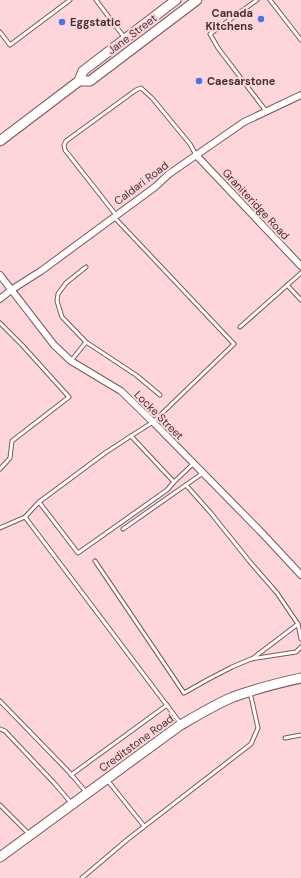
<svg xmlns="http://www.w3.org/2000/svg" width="301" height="878" viewBox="0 0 301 878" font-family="'DM Sans',sans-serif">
<rect width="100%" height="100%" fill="#fed5d9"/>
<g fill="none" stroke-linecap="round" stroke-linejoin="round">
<defs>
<g id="lane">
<path d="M96,0L124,37"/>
<path d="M257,0L210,34L218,48L266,111"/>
<path d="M270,0L301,40"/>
<path d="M0,32L10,45L70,0"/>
<path d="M116,215L65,150L64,145L66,141L136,90L141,88L152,98L190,144L196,155"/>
<path d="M114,217L234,344L153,422L131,436L174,482L194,463"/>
<path d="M287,285L301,300"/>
<path d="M0,323L22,345L69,397L12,441L10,458L0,469"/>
<path d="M240,327L301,273"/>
<path d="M86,342L136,375L160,395"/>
<path d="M71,361L86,342L62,317L57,301L58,294L66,283L86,267"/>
<path d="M186,485L210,512L250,562L277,593L298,624L301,639"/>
<path d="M39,502L78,553L167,490L174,482"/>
<path d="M25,517L39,502L105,453L131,436"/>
<path d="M0,528L25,517L181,724"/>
<path d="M123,529L203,473"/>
<path d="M95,561L184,693L207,680L232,667L251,659L296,652L301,647"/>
<path d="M252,659L298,624"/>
<path d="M0,701L69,772L86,792"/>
<path d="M0,729L5,731L55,784L72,804"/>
<path d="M285,738L301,735"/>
<path d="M71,775L167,705"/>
<path d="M108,781L144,826"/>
<path d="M0,805L29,834"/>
<path d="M82,878L128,839L251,744L258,728L250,692"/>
</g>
<g id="street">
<path d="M196,155L301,266"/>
<path d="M0,275L54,345L71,361L121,391L155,424L262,533L301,575"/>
<path d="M0,299L11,290L41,271L155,187L169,174L244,122L301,95"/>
</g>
<g id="secondary">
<path d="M79,81H90L197,0"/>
<path d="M0,141L79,81L83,71L176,0"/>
<path d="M0,857L179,726C196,716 214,705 233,697C255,689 278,683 301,678"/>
</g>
</defs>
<!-- lane casing -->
<use href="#lane" stroke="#7a585b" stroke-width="5"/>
<!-- street casing -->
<use href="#street" stroke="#7a585b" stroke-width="8"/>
<!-- secondary casing -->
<use href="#secondary" stroke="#7a585b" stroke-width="11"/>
<!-- lane -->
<use href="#lane" stroke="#fff" stroke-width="3"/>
<!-- street -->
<use href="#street" stroke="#fff" stroke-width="6"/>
<!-- secondary -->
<use href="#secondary" stroke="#fff" stroke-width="9"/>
</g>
<!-- markers -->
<g fill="#4377e8" stroke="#fed5d9" stroke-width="1.5">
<circle cx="261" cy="19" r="4"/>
<circle cx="62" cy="22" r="4"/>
<circle cx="199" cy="81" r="4"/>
</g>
<g text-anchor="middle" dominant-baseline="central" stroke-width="4" stroke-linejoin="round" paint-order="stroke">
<!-- poi labels -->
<g font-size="11" font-weight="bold" fill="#423234" stroke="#fed5d9" text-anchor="start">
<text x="253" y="13" text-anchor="end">Canada<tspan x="253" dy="13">Kitchens</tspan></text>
<text x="70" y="22">Eggstatic</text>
<text x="207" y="81">Caesarstone</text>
</g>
<!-- street labels -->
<g font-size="11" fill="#423234" stroke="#fed5d9">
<text transform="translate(132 34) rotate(-37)">Jane Street</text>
<text transform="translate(141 183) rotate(-37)">Caldari Road</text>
<text transform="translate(256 204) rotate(47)">Graniteridge Road</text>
<text transform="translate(159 415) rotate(45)">Locke Street</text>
<text transform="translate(136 743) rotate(-36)">Creditstone Road</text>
</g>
</g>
</svg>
